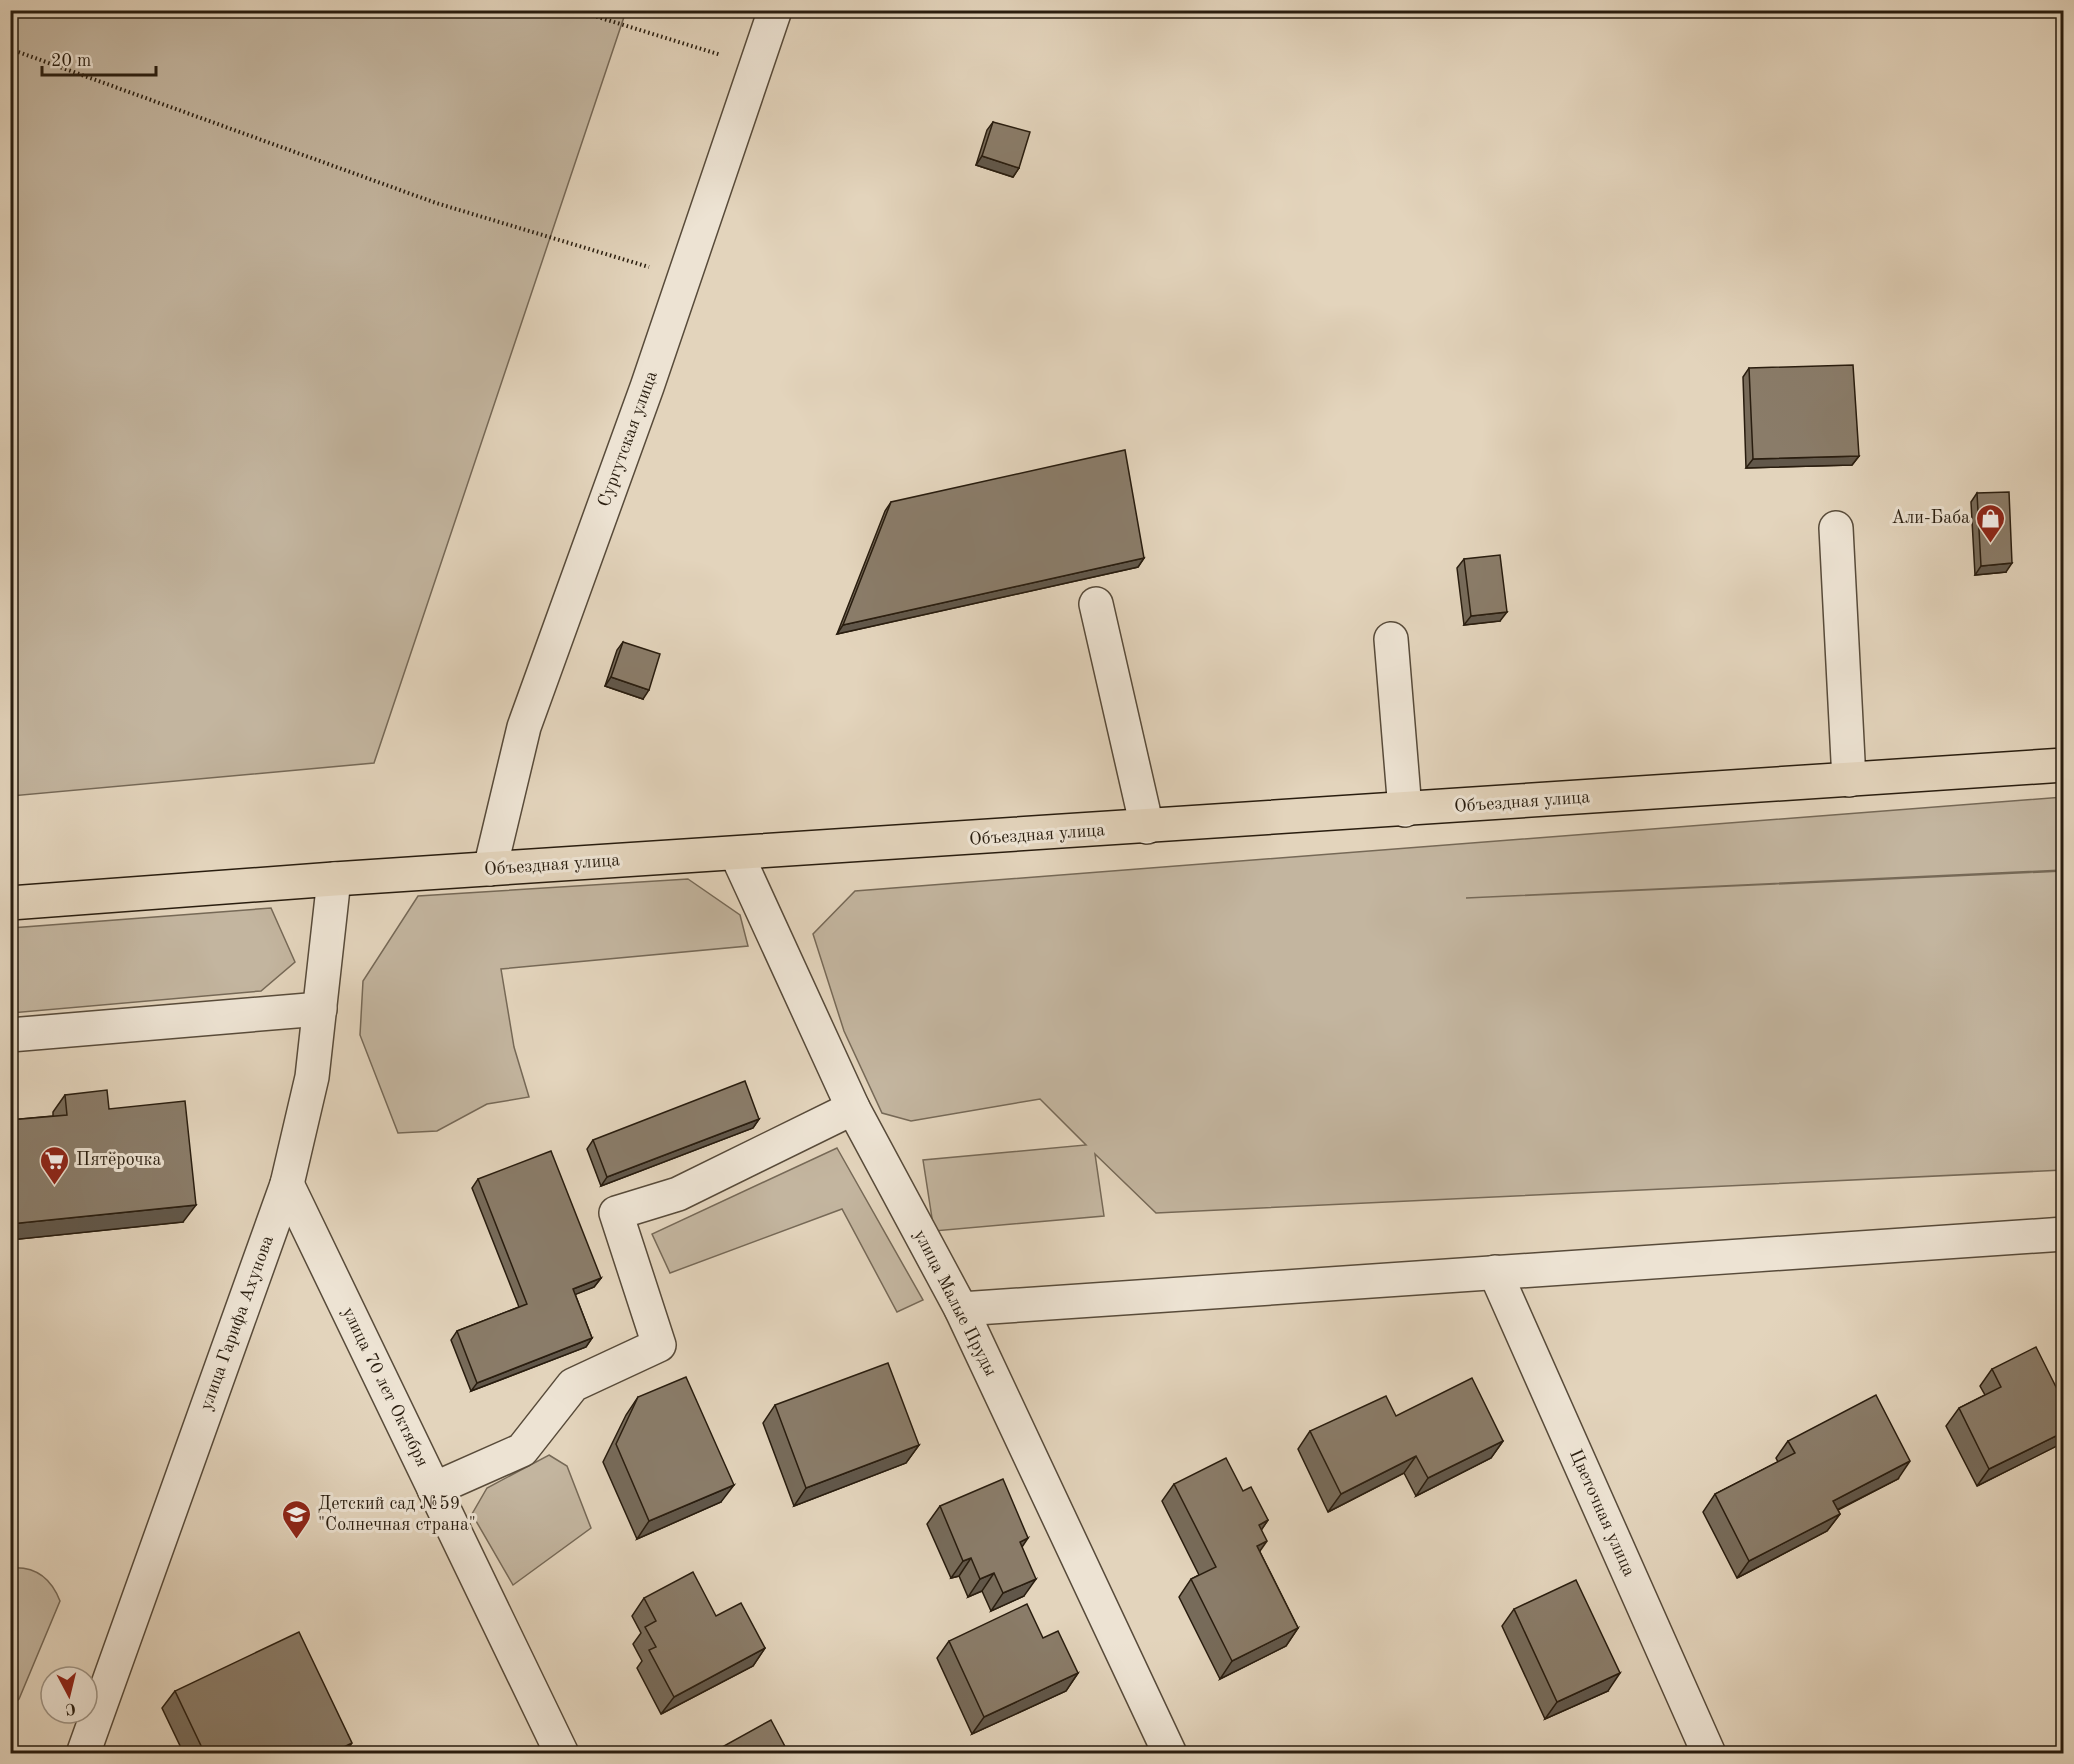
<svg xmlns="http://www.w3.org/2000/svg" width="2074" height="1764" viewBox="0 0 2074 1764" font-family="'Old Standard TT',serif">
<rect width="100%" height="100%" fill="#e3d4bc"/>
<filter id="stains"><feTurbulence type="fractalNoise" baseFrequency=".00333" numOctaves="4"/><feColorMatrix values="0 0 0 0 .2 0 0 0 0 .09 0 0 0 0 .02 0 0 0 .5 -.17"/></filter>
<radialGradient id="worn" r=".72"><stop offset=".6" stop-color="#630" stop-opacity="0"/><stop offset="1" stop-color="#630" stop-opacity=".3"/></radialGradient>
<!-- green -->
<g fill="#c3b59f" stroke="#766957" stroke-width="1.5">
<path d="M11,10L626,11L374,763L11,796Z"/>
<path d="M2063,797V870L1466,898L2063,871V1170L1156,1213L1095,1154L1104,1216L934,1231L923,1160L1086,1145L1040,1099L911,1121L882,1113L844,1031L813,934L855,891Z"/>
<path d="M688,879L740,915L748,946L501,969L514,1047L529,1097L487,1104L437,1131L398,1133L360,1035L363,981L418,896Z"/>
<path d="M271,908L295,962L261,991L11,1013V928Z"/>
<path d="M837,1148L923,1300L897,1312L842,1209L670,1273L652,1234Z"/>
<path d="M549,1455L567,1466L591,1528L513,1585L472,1514L487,1488Z"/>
<path d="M11,1568C35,1566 51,1578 60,1601L19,1699L11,1706Z"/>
</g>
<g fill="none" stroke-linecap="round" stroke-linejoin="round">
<defs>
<g id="minor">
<path d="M1836,528L1849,780"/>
<path d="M1096,604L1147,827"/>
<path d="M1391,639L1405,810"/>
<path d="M737,855L853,1108L961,1309L1170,1754"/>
<path d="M490,869L524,727L647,387L775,10"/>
<path d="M10,1035L320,1009"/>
<path d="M287,1184L562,1754"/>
<path d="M1495,1272L1709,1754"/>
<path d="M961,1309L2064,1234"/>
<path d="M434,1489L522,1450L573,1385L659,1345L616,1213L678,1194L853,1108"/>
<path d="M83,1754L287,1184L312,1077L334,879"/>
</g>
<path id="major" d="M10,903L334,879L2064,765"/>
</defs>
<!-- minor casing -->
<use href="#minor" stroke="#584b3a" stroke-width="36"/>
<!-- major casing -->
<use href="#major" stroke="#291d0f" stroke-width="36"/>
<!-- path -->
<g stroke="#291d0f" stroke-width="4" stroke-dasharray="1.5 3" stroke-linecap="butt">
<path d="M575,10L721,55"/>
<path d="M10,49L436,203L649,267"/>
</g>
<!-- minor -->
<use href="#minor" stroke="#ede3d3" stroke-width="33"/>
<!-- major -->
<use href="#major" stroke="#e3d4bc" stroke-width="33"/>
</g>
<!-- wall -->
<g fill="#776b5a" stroke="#291d0f" stroke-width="1.5">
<path d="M993,122L1019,168L1013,177L976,165L987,130Z"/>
<path d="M1749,368L1859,456L1852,465L1746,468L1743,377Z"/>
<path d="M1977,493L2006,572L1975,575L1971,502Z"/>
<path d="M891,502L1144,558L1138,567L837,634L885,511Z"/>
<path d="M1464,559L1500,621L1464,625L1457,568Z"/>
<path d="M623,642L643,699L605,686L617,650Z"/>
<path d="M65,1095L109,1109L183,1222L10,1240V1120L53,1116V1112Z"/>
<path d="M759,1119L753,1128L601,1186L587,1149L593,1140Z"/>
<path d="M478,1179L601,1278L594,1287L575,1294L592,1338L586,1347L471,1391L451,1340L457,1331L519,1307L472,1188Z"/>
<path d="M1992,1369L2064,1403V1442L1977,1486L1946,1426L1959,1408L1985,1395L1980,1386Z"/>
<path d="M638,1397L721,1502L637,1539L603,1462L626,1415Z"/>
<path d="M775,1405L919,1445L906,1463L794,1506L763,1423Z"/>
<path d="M1396,1416L1503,1441L1491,1458L1416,1496L1404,1473L1328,1512L1298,1449L1310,1431Z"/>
<path d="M1788,1441L1898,1479L1838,1510L1840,1514L1827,1531L1737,1578L1703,1512L1715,1494L1778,1462L1776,1458Z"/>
<path d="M1174,1484L1243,1491L1268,1520L1261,1530L1260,1552L1298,1628L1286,1646L1220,1679L1179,1597L1191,1579L1199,1575L1162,1501Z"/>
<path d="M940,1506L1022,1547L1024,1596L991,1611L982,1591L968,1597L959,1576L951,1578L927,1524Z"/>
<path d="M644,1598L716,1616L765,1648L753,1666L661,1714L637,1668L642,1661L633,1644L641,1633L632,1616Z"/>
<path d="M1514,1609L1608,1691L1545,1719L1502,1626Z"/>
<path d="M1043,1638L1078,1673L1066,1691L972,1734L937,1658L949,1641Z"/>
<path d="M175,1691L344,1754H184L162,1708Z"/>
</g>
<!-- shaded-wall -->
<g fill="#61574a" stroke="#291d0f" stroke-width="1.5">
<path d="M982,156L1019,168L1013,177L976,165Z"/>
<path d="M1859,456L1852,465L1746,468L1753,459Z"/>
<path d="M1144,558L1138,567L837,634L843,625Z"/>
<path d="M2012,563L2006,572L1975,575L1981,566Z"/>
<path d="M1507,612L1500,621L1464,625L1471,616Z"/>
<path d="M611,677L649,690L643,699L605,686Z"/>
<path d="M759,1119L753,1128L601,1186L607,1177Z"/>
<path d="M196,1205L183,1222L10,1240V1224Z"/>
<path d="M601,1278L594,1287L567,1298L573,1289Z"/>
<path d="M592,1338L586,1347L471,1391L477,1383Z"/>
<path d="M2064,1432V1442L2063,1443L1977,1486L1989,1469Z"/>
<path d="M1503,1441L1491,1458L1416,1496L1428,1478Z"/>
<path d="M919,1445L906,1463L794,1506L806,1488Z"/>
<path d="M1416,1456L1404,1473L1328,1512L1341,1494Z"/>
<path d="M1910,1461L1898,1479L1821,1518L1833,1501Z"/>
<path d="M734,1485L721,1502L637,1539L649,1521Z"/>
<path d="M1840,1514L1827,1531L1737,1578L1749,1561Z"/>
<path d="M1268,1520L1256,1538L1259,1525Z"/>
<path d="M1028,1538L1016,1556L1020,1542Z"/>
<path d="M1267,1541L1255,1558L1257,1546Z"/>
<path d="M971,1558L959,1576L951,1578L963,1561Z"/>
<path d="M994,1573L982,1591L968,1597L980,1579Z"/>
<path d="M1036,1579L1024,1596L991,1611L1003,1593Z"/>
<path d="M1298,1628L1286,1646L1220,1679L1232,1661Z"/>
<path d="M765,1648L753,1666L661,1714L674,1697Z"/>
<path d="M1078,1673L1066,1691L972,1734L984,1717Z"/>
<path d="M1620,1673L1608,1691L1545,1719L1557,1702Z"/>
<path d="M352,1743L344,1754H330Z"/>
</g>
<!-- building -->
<g fill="#8a7c69" stroke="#291d0f" stroke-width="1.5">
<path d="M993,122L1030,132L1019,168L982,156Z"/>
<path d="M1853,365L1859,456L1753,459L1749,368Z"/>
<path d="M1125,450L1144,558L843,625L891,502Z"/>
<path d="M2009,492L2012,563L1981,566L1977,493Z"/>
<path d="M1500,555L1507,612L1471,616L1464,559Z"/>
<path d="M623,642L660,654L649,690L611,677Z"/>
<path d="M745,1081L759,1119L607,1177L593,1140Z"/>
<path d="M107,1090L109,1109L185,1101L196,1205L10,1224V1120L67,1115L65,1095Z"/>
<path d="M551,1151L601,1278L573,1289L592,1338L477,1383L457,1331L527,1304L478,1179Z"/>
<path d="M2036,1347L2064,1403V1432L1989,1469L1959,1408L2001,1387L1992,1369Z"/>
<path d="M888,1363L919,1445L806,1488L775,1405Z"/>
<path d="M686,1377L734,1485L649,1521L616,1444L638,1397Z"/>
<path d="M1472,1378L1503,1441L1428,1478L1416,1456L1341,1494L1310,1431L1386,1396L1396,1416Z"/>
<path d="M1876,1395L1910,1461L1833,1501L1840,1514L1749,1561L1715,1494L1795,1453L1788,1441Z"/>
<path d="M1226,1458L1243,1491L1251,1487L1268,1520L1259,1525L1267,1541L1257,1546L1298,1628L1232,1661L1191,1579L1216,1567L1174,1484Z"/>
<path d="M1003,1479L1028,1538L1020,1542L1036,1579L1003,1593L994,1573L980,1579L971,1558L963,1561L940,1506Z"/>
<path d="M693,1572L716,1616L741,1603L765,1648L674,1697L649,1650L656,1647L645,1627L656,1621L644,1598Z"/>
<path d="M1576,1580L1620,1673L1557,1702L1514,1609Z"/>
<path d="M1027,1604L1043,1638L1058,1631L1078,1673L984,1717L949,1641Z"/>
<path d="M299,1632L352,1743L330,1754H205L175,1691Z"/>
<path d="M771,1720L789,1754H714L713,1752Z"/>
</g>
<!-- icons -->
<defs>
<symbol id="shop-pin" viewBox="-11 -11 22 30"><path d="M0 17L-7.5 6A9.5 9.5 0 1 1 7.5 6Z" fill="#8f2418" stroke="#ede3d3"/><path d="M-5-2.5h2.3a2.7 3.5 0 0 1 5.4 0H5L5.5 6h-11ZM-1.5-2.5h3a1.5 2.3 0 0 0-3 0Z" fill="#fff"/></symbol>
<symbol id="supermarket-pin" viewBox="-11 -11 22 30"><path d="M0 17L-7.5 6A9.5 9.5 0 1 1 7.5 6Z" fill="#8f2418" stroke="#ede3d3"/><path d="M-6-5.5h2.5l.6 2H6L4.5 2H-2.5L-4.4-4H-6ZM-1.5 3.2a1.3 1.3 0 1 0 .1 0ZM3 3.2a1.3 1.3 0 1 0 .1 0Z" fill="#fff"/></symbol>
<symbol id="school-pin" viewBox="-11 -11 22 30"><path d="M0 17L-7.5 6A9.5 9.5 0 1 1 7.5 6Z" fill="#8f2418" stroke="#ede3d3"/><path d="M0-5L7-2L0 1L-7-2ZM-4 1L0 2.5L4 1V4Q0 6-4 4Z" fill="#fff"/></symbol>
</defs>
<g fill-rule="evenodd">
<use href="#shop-pin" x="1974" y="502" width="33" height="45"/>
<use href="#supermarket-pin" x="38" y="1144" width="33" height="45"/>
<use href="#school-pin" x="280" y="1498" width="33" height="45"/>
</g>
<g text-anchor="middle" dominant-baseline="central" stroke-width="6" stroke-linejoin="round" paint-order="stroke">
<!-- street labels -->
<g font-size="18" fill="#291d0f" stroke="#ede3d3">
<text transform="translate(628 439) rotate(-70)">Сургутская улица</text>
<text transform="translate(1522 802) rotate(-4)">Объездная улица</text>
<text transform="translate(1037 835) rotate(-4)">Объездная улица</text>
<text transform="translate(552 865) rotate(-4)">Объездная улица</text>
<text transform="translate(955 1303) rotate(63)">улица Малые Пруды</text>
<text transform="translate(237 1323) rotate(-70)">улица Гарифа Ахунова</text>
<text transform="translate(385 1387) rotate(64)">улица 70 лет Октября</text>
<text transform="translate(1602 1513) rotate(66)">Цветочная улица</text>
</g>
<!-- poi labels -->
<g font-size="18" fill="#291d0f" stroke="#ede3d3" text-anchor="start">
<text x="1970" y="518" text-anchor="end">Али-Баба</text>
<text x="76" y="1160">Пятёрочка</text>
<text x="318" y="1504">Детский сад №59<tspan x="318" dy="21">"Солнечная страна"</tspan></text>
</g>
</g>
<!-- margin -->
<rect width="2074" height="1764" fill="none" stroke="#e3d4bc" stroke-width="36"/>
<rect x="12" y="12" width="2050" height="1740" fill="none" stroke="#291d0f" stroke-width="3"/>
<rect x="18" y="18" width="2038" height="1728" fill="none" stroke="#291d0f" stroke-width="1.5"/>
<!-- north arrow -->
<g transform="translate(69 1695) rotate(173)"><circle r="28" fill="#ede3d3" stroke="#9f9485" stroke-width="1.5"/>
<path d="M0-4.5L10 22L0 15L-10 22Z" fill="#8f2418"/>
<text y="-9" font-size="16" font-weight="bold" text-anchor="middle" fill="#291d0f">С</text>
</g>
<!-- scale -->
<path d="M42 66v9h114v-9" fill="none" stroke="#291d0f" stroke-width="3"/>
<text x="51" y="66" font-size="18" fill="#291d0f" stroke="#ede3d3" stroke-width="4.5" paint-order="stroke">20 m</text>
<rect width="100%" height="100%" filter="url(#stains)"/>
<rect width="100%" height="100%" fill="url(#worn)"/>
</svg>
